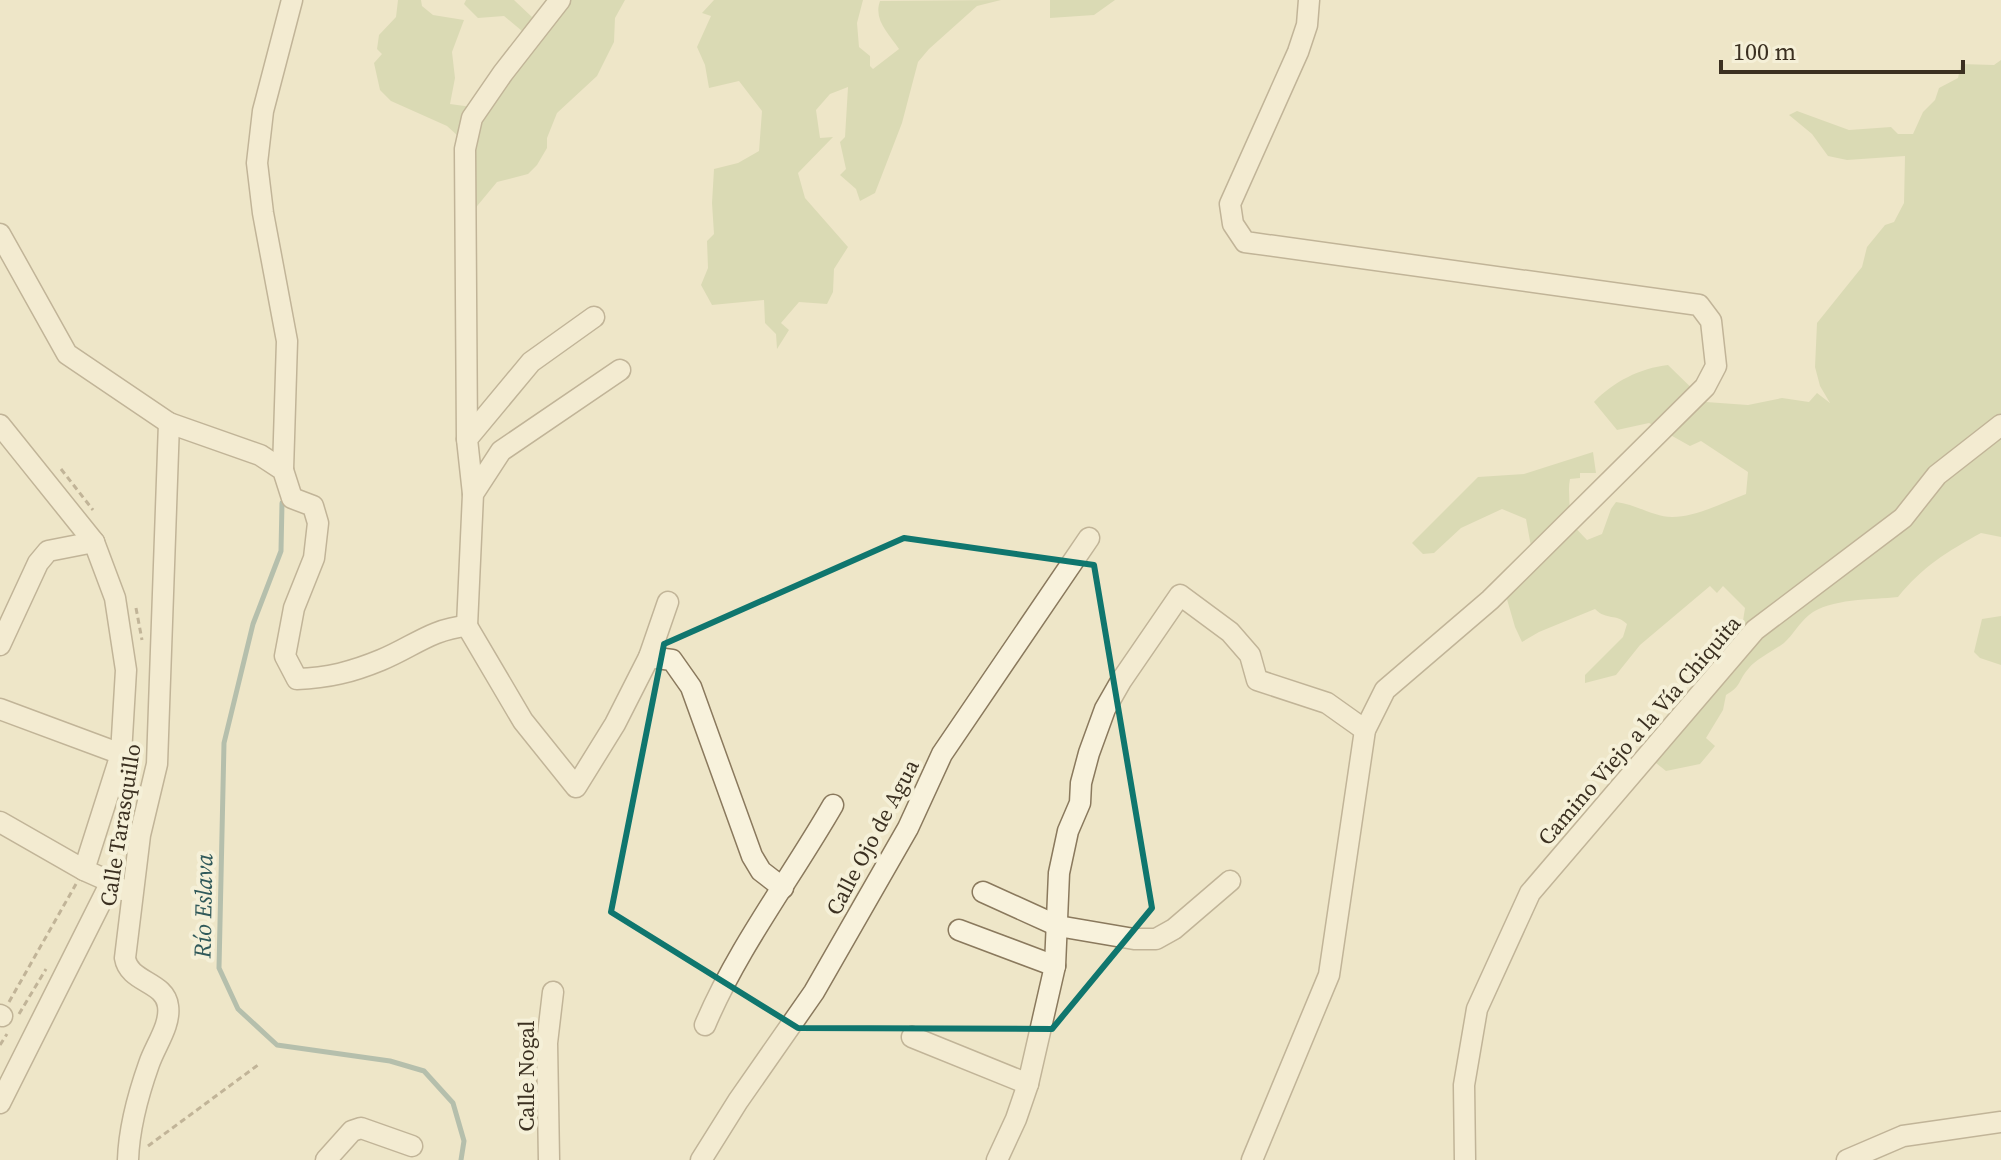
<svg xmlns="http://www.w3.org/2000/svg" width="2001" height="1160" viewBox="0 0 2001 1160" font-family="'Source Serif 4',serif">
<rect width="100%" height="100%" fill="#eee6c8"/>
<!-- green -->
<g fill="#c2cc9c">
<path d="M398,0H421L422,6L433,15L464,20L452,52L455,78L450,104L472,107L529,48L522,31L504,16L478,18L464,4L466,0H514L532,17L555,0H625L615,18L614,42L597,76L557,113L547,138V148L537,165L528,174L497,182L473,211L469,146L447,126L391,101L380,90L374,63L382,54L377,49L379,35L396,17Z"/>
<path d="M714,0H863L857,23L859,47L870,56V66L873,69L899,49C889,34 873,20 880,1L1001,0L977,6L929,49L918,62L902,123L875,193L860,201L856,189L840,175L846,169L840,142L845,137L848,87L830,94L816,110L820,138L833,137L798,173L805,198L848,247L834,269L833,292L827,304L799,302L781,323L789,330L777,349L776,334L765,323L764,300L712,305L701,285L708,268L707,241L714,234L712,203L714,169L738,163L759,151L762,111L739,81L709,88L705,65L697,47L711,16L702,13Z"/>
<path d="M1050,0H1115L1094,15L1050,18Z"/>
<path d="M2001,60V537L1981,533C1948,551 1922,567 1898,597C1872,600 1830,598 1809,615C1799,623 1793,635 1784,643C1775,650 1755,660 1749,668C1738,680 1742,686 1726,695L1723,710L1706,738L1715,746L1700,764L1666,771L1656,763V751L1686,713L1717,690L1735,671L1745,608L1723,586L1717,593L1710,586L1640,645L1616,675L1585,683V675L1623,637L1627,624C1616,613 1607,621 1595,609L1539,632L1522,642L1515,627L1504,589L1532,552L1526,519L1502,509L1461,528L1434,553L1423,554L1412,543L1478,477L1524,474L1593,452L1596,473H1580V478L1570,479C1567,493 1572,506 1568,520L1587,540L1602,534L1611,509L1616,502C1635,504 1654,517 1672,517C1697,517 1724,502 1746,494L1748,472L1701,441L1690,446L1649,423L1617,430L1594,402C1613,382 1640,368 1668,365L1706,402L1748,405L1782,398L1809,402L1817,393L1830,403L1820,386L1815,367L1817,323L1862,267L1867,247L1885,225L1894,222L1904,203L1905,156L1847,160L1828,156L1812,134L1789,115L1797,111L1849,130L1891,127L1898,134H1913L1923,112L1935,100L1939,88L1958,78L1961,64L1994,65Z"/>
<path d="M2001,616V665L1980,658L1974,652L1982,619Z"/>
</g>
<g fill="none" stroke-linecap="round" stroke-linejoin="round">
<!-- stream -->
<path stroke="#70918b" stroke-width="5" d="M282,503L281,551L253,624L224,743L219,968L238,1009L277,1045L390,1061L424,1071L453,1103L464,1141L461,1160"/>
<defs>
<g id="street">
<path d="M0,234L67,354L169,423L260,455L283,470L292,498L313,506L318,523L314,558L294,608L285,656L297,679C328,678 352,672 381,660C413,647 431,629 467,626L523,721L576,787L615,724L649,657L668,602"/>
<path d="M0,425L94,542L115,598L126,670L121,754L84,870"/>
<path d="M467,439L465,149L472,118L503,73L560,0"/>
<path d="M283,470L287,341L263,213L257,163L263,111L292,0"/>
<path d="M473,494L467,439L531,362L594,317"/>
<path d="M467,626L473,494L501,451L620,370"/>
<path d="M0,645L38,563L48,551L94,542"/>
<path d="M649,657L672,660L691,687L752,856L761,871L783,888"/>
<path d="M0,709L121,754"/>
<path d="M0,822L84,870L111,882L122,890"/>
<path d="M983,892L1058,926L1134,939H1156L1174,929L1230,881"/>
<path d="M959,930L1055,966"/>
<path d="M0,1015L2,1016"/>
<path d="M705,1025C738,947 791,878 833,805"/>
<path d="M912,1037L1028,1084"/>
<path d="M0,1103L111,882"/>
<path d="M128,1160C129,1127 138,1095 149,1064C155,1046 171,1025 168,1006C165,981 129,983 125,958L140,835L157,764L169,423"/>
<path d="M326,1160L352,1131L361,1128L412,1146"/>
<path d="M549,1160L547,1043L553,992"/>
<path d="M701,1160L738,1101L814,992L908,828L942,754L1089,538"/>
<path d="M997,1160L1016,1119L1028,1084L1055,966L1059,873L1068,831L1080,803L1081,783L1089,753L1105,709L1121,681L1180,595L1230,632L1250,655L1257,680L1327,703L1365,730"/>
<path d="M1252,1160L1329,975L1365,730L1385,690L1490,600L1705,387L1716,366L1711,321L1699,305L1245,242L1233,224L1230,204L1298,52L1307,25L1309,0"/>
<path d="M1465,1160L1464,1085L1477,1009L1530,893L1755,630L1903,518L1937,475L2001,425"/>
<path d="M1847,1160L1903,1136L2001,1122"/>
</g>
</defs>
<!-- street casing -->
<use href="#street" stroke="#8a795d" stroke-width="23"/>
<!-- path -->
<g stroke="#8a795d" stroke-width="3" stroke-dasharray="6 4" stroke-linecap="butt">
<path d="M61,469L93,510"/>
<path d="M136,608L142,640"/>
<path d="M112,846L126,812"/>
<path d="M9,1002L76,884"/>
<path d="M19,1014L46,969"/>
<path d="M0,1045L7,1034"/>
<path d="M148,1146L258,1065"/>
</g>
<!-- street -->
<use href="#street" stroke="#f8f2dc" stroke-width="20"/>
</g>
<!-- marked area -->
<path d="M0 0H2001V1160H0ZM904,538L1094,565L1152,908L1052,1029L798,1028L611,912L664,644Z" fill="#eee6c8" fill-opacity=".55" fill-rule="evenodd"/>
<path fill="none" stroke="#0f766e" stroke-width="6" stroke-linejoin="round" d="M904,538L1094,565L1152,908L1052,1029L798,1028L611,912L664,644Z"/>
<g text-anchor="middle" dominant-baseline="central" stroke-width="8" stroke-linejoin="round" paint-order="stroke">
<!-- street labels -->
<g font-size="22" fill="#3b3021" stroke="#f5f0d8">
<text transform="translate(1639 730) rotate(-49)">Camino Viejo a la Vía Chiquita</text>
<text transform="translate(120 825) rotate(-81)">Calle Tarasquillo</text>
<text transform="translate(872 837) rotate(-62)">Calle Ojo de Agua</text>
<text transform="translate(526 1076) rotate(-90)">Calle Nogal</text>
</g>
<!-- water labels -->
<g font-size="24" font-style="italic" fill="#30595a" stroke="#f5f0d8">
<text transform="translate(203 906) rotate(-89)">Río Eslava</text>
</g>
</g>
<!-- scale -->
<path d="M1721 60v12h242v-12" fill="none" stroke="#3b3021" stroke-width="4"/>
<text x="1733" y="60" font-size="24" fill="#3b3021" stroke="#f5f0d8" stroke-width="6" paint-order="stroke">100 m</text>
</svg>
